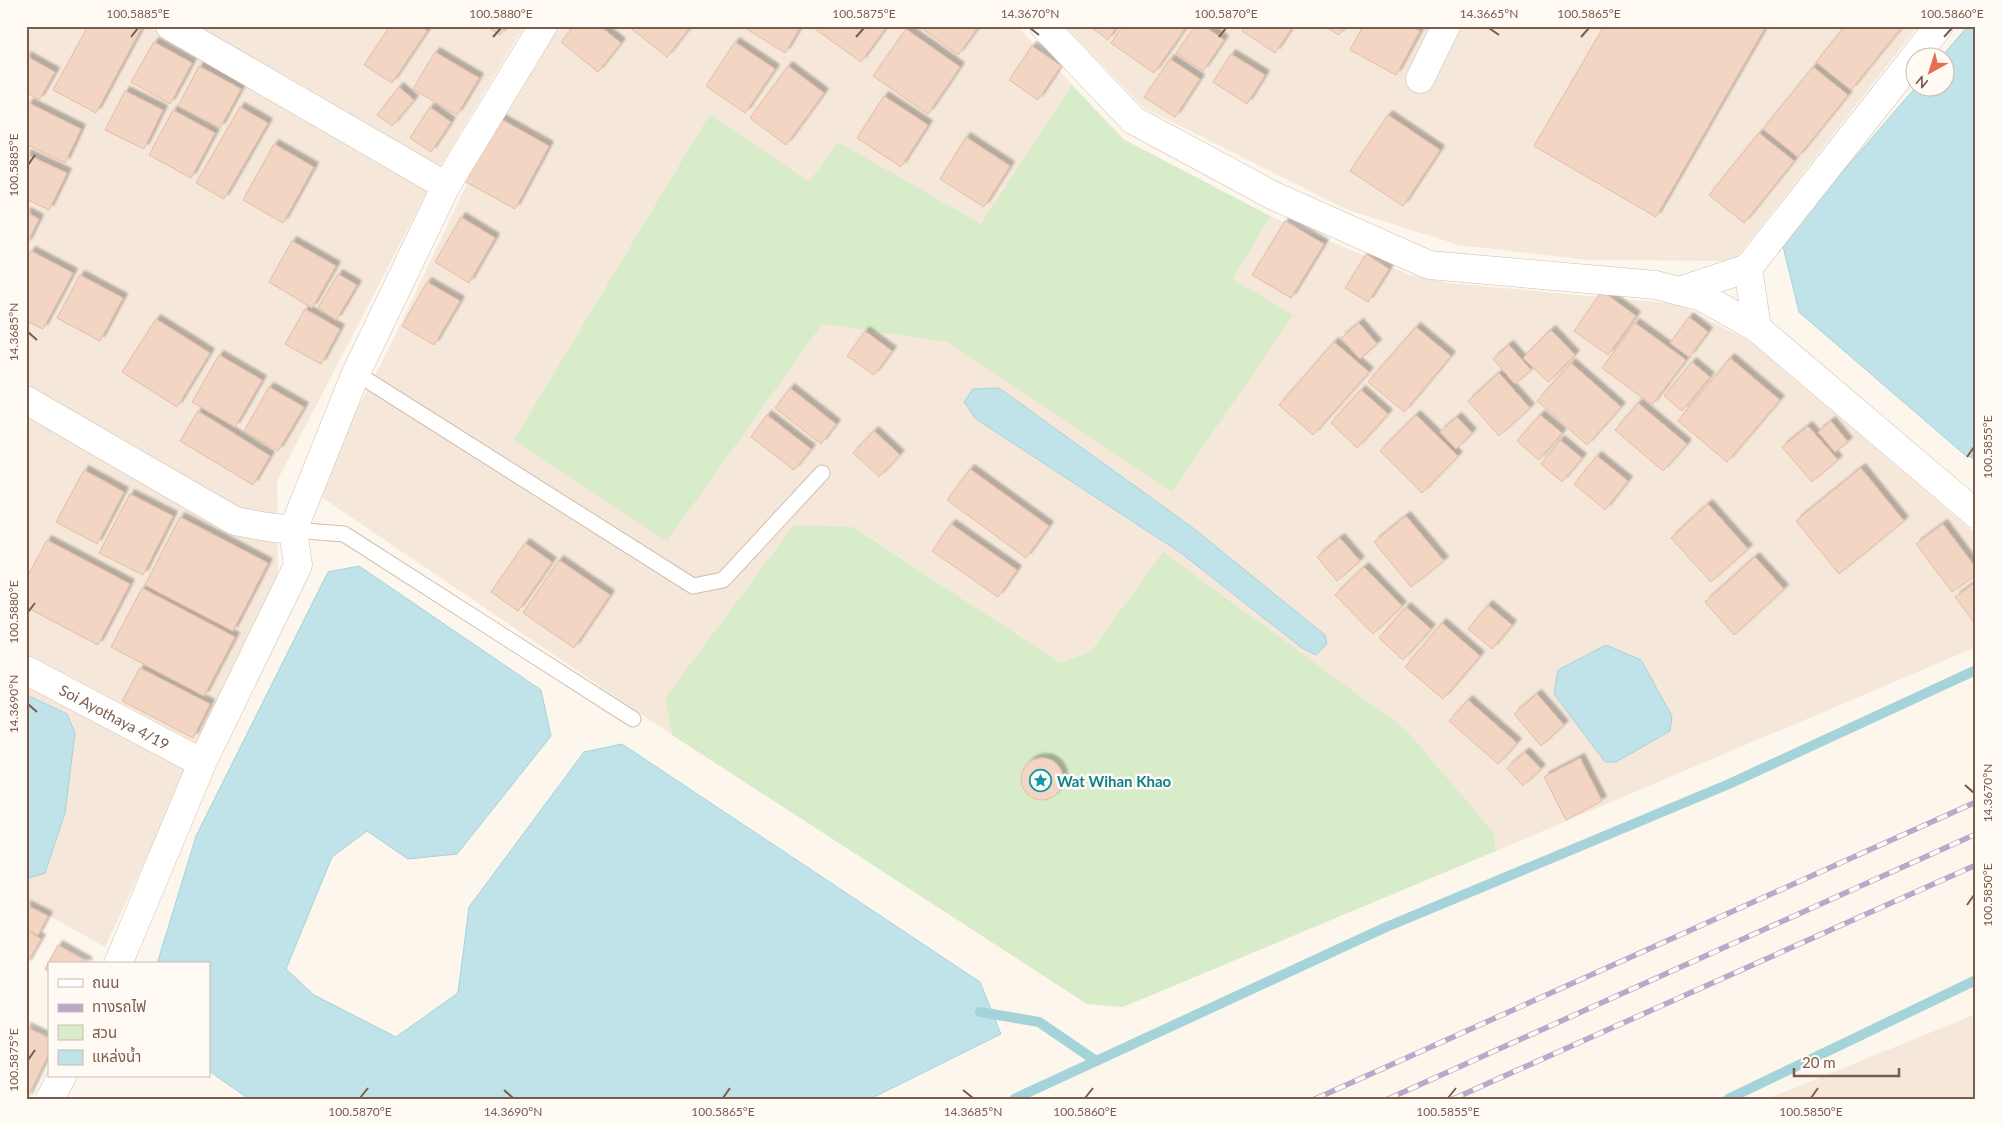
<svg xmlns="http://www.w3.org/2000/svg" width="2002" height="1125" viewBox="0 0 2002 1125" font-family="Lato,'Noto Sans Thai',sans-serif">
<defs>
<filter id="shadow"><feDropShadow dx="4.5" dy="-4.5" stdDeviation="1" flood-color="#0004"/></filter>
</defs>
<rect width="100%" height="100%" fill="#fdf6ec"/>
<!-- residential -->
<g fill="#f5e8da">
<path d="M26,26H524L442,163L277,481L278,575L105,947L26,903Z"/>
<path d="M555,26H1017L1123,139L1270,216L1410,275L1449,283L1677,304L1754,344L1976,534V647L1496,851L1494,833L1163,553L1091,651L1060,663L855,527L665,698L672,735L317,494L331,460L393,340L475,167Z"/>
<path d="M1064,26H1918L1734,261L1589,260L1459,245L1348,210L1144,108Z"/>
<path d="M1976,1014V1099H1767Z"/>
</g>
<!-- green -->
<g fill="#d8ecc9">
<path d="M1072,85L1123,139L1270,216L1233,279L1293,315L1172,492L948,342L822,324L667,541L514,440L710,114L809,182L838,142L981,224Z"/>
<path d="M794,525L854,527L1060,663L1091,651L1163,552L1405,729L1494,833L1496,851L1123,1007L1087,1004L672,735L665,698Z"/>
</g>
<!-- water -->
<g fill="#bfe3e8" stroke="#a5d3da">
<path d="M1968,26H1976V459L1965,455L1799,312L1782,242L1915,88H1944V58L1941,57Z"/>
<path d="M999,388L1193,528L1325,635L1327,644L1316,655L1302,648L1181,553L976,419L964,402L973,389Z"/>
<path d="M359,566L541,690L551,736L457,854L408,859L367,831L332,857L286,969L314,995L396,1037L458,993L469,907L584,752L622,744L980,982L1001,1034L870,1099H249L209,1071V964H157L196,836L328,572Z"/>
<path d="M1606,645L1641,660L1672,716L1670,731L1616,762H1605L1554,694L1558,670Z"/>
<path d="M27,695L67,714L75,733L65,813L45,873L26,879Z"/>
</g>
<g fill="none" stroke-linecap="round" stroke-linejoin="round">
<!-- stream -->
<g stroke="#a5d3da" stroke-width="10">
<path d="M980,1012L1039,1022L1096,1061"/>
<path d="M1014,1099L1384,928L1729,784L1976,670"/>
<path d="M1728,1099L1976,980"/>
</g>
</g>
<!-- building -->
<g fill="#f3d5c3" stroke="#e6bba3" filter="url(#shadow)">
<path d="M88,26L142,27L96,113L53,90Z"/>
<path d="M390,26H420L427,31L392,83L364,65Z"/>
<path d="M486,26H506L500,35Z"/>
<path d="M574,26H600L621,43L598,72L561,42Z"/>
<path d="M628,26H691L667,57Z"/>
<path d="M742,26H801L785,53Z"/>
<path d="M811,26H887L861,62Z"/>
<path d="M919,26H979L958,55Z"/>
<path d="M1089,26H1117L1108,40Z"/>
<path d="M1123,26H1187L1154,73L1111,43Z"/>
<path d="M1195,26H1204L1224,40L1203,71L1176,53Z"/>
<path d="M1245,26H1293L1275,53L1242,31Z"/>
<path d="M1324,26H1345L1339,35Z"/>
<path d="M1363,26H1411L1420,31L1396,75L1350,50Z"/>
<path d="M1604,26H1766L1656,217L1534,146Z"/>
<path d="M1845,26H1899L1901,28L1851,90L1816,62Z"/>
<path d="M906,29L960,67L928,114L873,76Z"/>
<path d="M154,42L192,63L170,104L131,82Z"/>
<path d="M735,42L775,69L745,113L706,86Z"/>
<path d="M1032,46L1061,66L1038,100L1009,80Z"/>
<path d="M435,52L479,78L457,115L413,89Z"/>
<path d="M1231,54L1265,75L1247,104L1213,82Z"/>
<path d="M26,56L55,72L39,100L26,92Z"/>
<path d="M1170,59L1200,79L1175,117L1144,97Z"/>
<path d="M199,66L241,89L220,128L178,106Z"/>
<path d="M788,66L824,93L786,145L750,118Z"/>
<path d="M1813,67L1848,95L1798,157L1763,129Z"/>
<path d="M399,87L414,100L392,126L377,115Z"/>
<path d="M125,91L163,110L144,149L105,130Z"/>
<path d="M884,96L928,125L901,167L857,138Z"/>
<path d="M29,103L81,129L65,163L26,144V108Z"/>
<path d="M240,107L268,123L224,199L196,183Z"/>
<path d="M430,107L451,122L431,152L410,138Z"/>
<path d="M173,110L215,133L191,178L149,155Z"/>
<path d="M1388,115L1440,150L1403,206L1350,171Z"/>
<path d="M499,118L549,146L515,209L464,181Z"/>
<path d="M1759,133L1794,161L1744,223L1709,195Z"/>
<path d="M966,137L1010,166L984,207L940,179Z"/>
<path d="M274,144L314,167L283,223L243,200Z"/>
<path d="M26,154L67,173L49,210L26,199Z"/>
<path d="M26,212L39,219L26,245Z"/>
<path d="M461,217L495,238L469,283L435,262Z"/>
<path d="M1285,221L1324,244L1291,298L1252,275Z"/>
<path d="M292,241L336,266L312,308L269,282Z"/>
<path d="M31,251L73,273L43,329L26,321V259Z"/>
<path d="M1366,254L1389,269L1368,302L1345,288Z"/>
<path d="M338,274L357,285L336,320L318,308Z"/>
<path d="M80,275L123,298L100,341L57,318Z"/>
<path d="M427,282L460,301L434,345L402,326Z"/>
<path d="M1602,291L1636,316L1608,355L1574,331Z"/>
<path d="M305,309L340,329L321,364L285,344Z"/>
<path d="M1689,317L1708,332L1689,357L1670,343Z"/>
<path d="M156,319L210,353L177,407L122,372Z"/>
<path d="M1359,323L1377,344L1360,359L1341,338Z"/>
<path d="M1635,323L1686,360L1652,405L1602,368Z"/>
<path d="M1416,327L1451,356L1404,412L1368,382Z"/>
<path d="M1551,330L1575,355L1548,382L1523,358Z"/>
<path d="M865,331L892,351L874,375L847,356Z"/>
<path d="M1334,342L1369,372L1313,435L1279,405Z"/>
<path d="M1509,345L1531,370L1515,384L1493,359Z"/>
<path d="M219,355L262,380L235,427L192,402Z"/>
<path d="M1730,358L1780,400L1727,462L1678,421Z"/>
<path d="M1692,362L1710,377L1682,411L1664,396Z"/>
<path d="M1571,363L1621,407L1587,445L1537,401Z"/>
<path d="M1499,373L1530,408L1499,436L1468,401Z"/>
<path d="M269,387L304,407L278,451L244,431Z"/>
<path d="M790,388L836,424L821,444L775,408Z"/>
<path d="M1361,390L1388,414L1357,448L1331,423Z"/>
<path d="M1638,403L1687,444L1663,471L1615,430Z"/>
<path d="M198,411L270,456L253,485L180,441Z"/>
<path d="M767,415L811,449L794,470L751,437Z"/>
<path d="M1416,415L1458,456L1422,493L1380,451Z"/>
<path d="M1540,415L1562,433L1539,460L1517,441Z"/>
<path d="M1457,417L1472,433L1456,449L1440,432Z"/>
<path d="M1831,421L1848,442L1835,452L1818,432Z"/>
<path d="M1808,426L1838,460L1812,482L1782,447Z"/>
<path d="M874,431L900,455L879,477L853,453Z"/>
<path d="M1560,440L1582,458L1562,482L1541,464Z"/>
<path d="M1597,456L1628,481L1605,510L1574,484Z"/>
<path d="M1861,468L1904,521L1839,574L1796,521Z"/>
<path d="M970,469L1049,526L1026,558L947,500Z"/>
<path d="M84,470L124,492L97,544L56,522Z"/>
<path d="M130,494L173,516L143,575L99,553Z"/>
<path d="M1708,504L1748,549L1711,582L1671,538Z"/>
<path d="M1406,516L1444,561L1411,587L1374,542Z"/>
<path d="M180,517L268,563L233,631L145,585Z"/>
<path d="M951,524L1017,570L998,597L932,551Z"/>
<path d="M1943,524L1976,568V575L1952,592L1916,544Z"/>
<path d="M1340,538L1360,561L1337,581L1317,557Z"/>
<path d="M47,540L130,584L98,645L26,607V579Z"/>
<path d="M525,543L552,562L518,611L491,592Z"/>
<path d="M1755,557L1784,589L1734,635L1705,602Z"/>
<path d="M559,560L610,595L574,648L523,613Z"/>
<path d="M1364,567L1402,606L1373,634L1335,595Z"/>
<path d="M1976,582V625L1955,597Z"/>
<path d="M142,588L235,637L204,696L111,647Z"/>
<path d="M1488,605L1512,625L1492,649L1468,629Z"/>
<path d="M1406,607L1431,629L1403,660L1379,638Z"/>
<path d="M1442,623L1480,656L1443,699L1405,667Z"/>
<path d="M140,668L210,704L193,738L122,701Z"/>
<path d="M1537,694L1564,725L1541,746L1514,714Z"/>
<path d="M1468,700L1517,743L1498,764L1449,721Z"/>
<path d="M1525,752L1541,769L1523,786L1507,768Z"/>
<path d="M1580,758L1602,801L1566,820L1544,777Z"/>
<circle cx="1042" cy="779" r="21"/>
<path d="M26,905L48,916L38,935L26,929Z"/>
<path d="M26,930L41,939L26,965Z"/>
<path d="M58,945L88,962L87,964H49V972L45,969Z"/>
<path d="M26,1027L49,1038V1053L27,1099Z"/>
</g>
<g fill="none" stroke-linecap="round" stroke-linejoin="round">
<defs>
<g id="lane">
<path d="M356,373L693,586L723,580L822,473"/>
<path d="M293,530L344,534L633,719"/>
</g>
<g id="street">
<path d="M170,26L446,186"/>
<path d="M1044,26L1133,120L1272,195L1429,265L1656,285L1702,297L1757,328L1976,514"/>
<path d="M1420,79L1446,26"/>
<path d="M1748,268L1757,328"/>
<path d="M1679,291L1748,268L1939,26"/>
<path d="M26,400L235,521L267,527L293,530"/>
<path id="s1" d="M26,670L202,763"/>
<path d="M118,964L202,763L298,565L293,530L356,373L446,186L543,26"/>
<path d="M50,1099L62,1076"/>
</g>
</defs>
<!-- lane casing -->
<use href="#lane" stroke="#d1beb0" stroke-width="17"/>
<!-- street casing -->
<use href="#street" stroke="#d1beb0" stroke-width="29"/>
<!-- lane -->
<use href="#lane" stroke="#fff" stroke-width="15"/>
<!-- street -->
<use href="#street" stroke="#fff" stroke-width="28"/>
<defs>
<g id="rail">
<path d="M1315,1099L1976,802"/>
<path d="M1388,1099L1976,834"/>
<path d="M1453,1099L1976,865"/>
</g>
</defs>
<!-- rail casing -->
<use href="#rail" stroke="#b9a8c9" stroke-width="5.5"/>
<!-- rail -->
<use href="#rail" stroke="#fffaf3" stroke-width="4" stroke-dasharray="11" stroke-linecap="butt"/>
</g>
<!-- ticks -->
<path fill="none" stroke="#7a5c4d" stroke-width="2" d="M1030,28L1039,35M1489,28L1499,35M131,37L138,28M493,37L501,28M856,37L864,28M1219,37L1226,28M1581,37L1589,28M1944,37L1952,28M28,165L35,155M28,332L37,340M1967,457L1974,447M28,612L35,603M28,704L37,712M1965,785L1974,793M1967,905L1974,895M28,1060L35,1050M504,1090L513,1098M963,1090L973,1098M360,1098L368,1088M723,1098L730,1088M1085,1098L1093,1088M1448,1098L1456,1088M1811,1098L1818,1088"/>
<!-- icons -->
<defs>
<symbol id="sight-ring" viewBox="-11 -11 22 22"><circle r="9.5" fill="#fffaf3" stroke="#0f9aa8" stroke-width="1.5"/><path d="M0-6L1.8-2.2L6-1.7L2.9 1.2L3.7 5.4L0 3.3L-3.7 5.4L-2.9 1.2L-6-1.7L-1.8-2.2Z" fill="#0f9aa8"/></symbol>
</defs>
<g fill-rule="evenodd">
<use href="#sight-ring" x="1028" y="768" width="25" height="25"/>
</g>
<g text-anchor="middle" dominant-baseline="central" stroke-width="5" stroke-linejoin="round" paint-order="stroke">
<!-- street labels -->
<g font-size="15" fill="#7a5c4d" stroke="#fffaf3">
<text stroke="none"><textPath href="#s1" startOffset="100">Soi Ayothaya 4/19</textPath></text>
</g>
<!-- culture labels -->
<g font-size="15" font-weight="bold" fill="#0d838f" stroke="#fffaf3" text-anchor="start">
<text x="1057" y="781">Wat Wihan Khao</text>
</g>
</g>
<!-- border -->
<rect width="2002" height="1125" fill="none" stroke="#fffaf3" stroke-width="55"/>
<!-- legend -->
<rect x="48" y="962" width="162" height="115" fill="#fffaf3" stroke="#cabbb1"/>
<rect x="58" y="979" width="25" height="8" fill="#ffffff" stroke="#cabbb1"/>
<text x="92" y="988" font-size="15" fill="#7a5c4d">ถนน</text>
<rect x="58" y="1004" width="25" height="8" fill="#b9a8c9" stroke="#cabbb1"/>
<text x="92" y="1012" font-size="15" fill="#7a5c4d">ทางรถไฟ</text>
<rect x="58" y="1025" width="25" height="15" fill="#d8ecc9" stroke="#cabbb1"/>
<text x="92" y="1038" font-size="15" fill="#7a5c4d">สวน</text>
<rect x="58" y="1050" width="25" height="15" fill="#bfe3e8" stroke="#cabbb1"/>
<text x="92" y="1062" font-size="15" fill="#7a5c4d">แหล่งน้ำ</text>
<!-- north arrow -->
<g transform="translate(1930 72) rotate(219)"><circle r="24" fill="#fffaf3" stroke="#cabbb1"/>
<path d="M0-4L9 19L0 12L-9 19Z" fill="#e76f51"/>
<text y="-8" font-size="14" font-weight="bold" text-anchor="middle" fill="#7a5c4d">N</text>
</g>
<!-- scale -->
<path d="M1794 1068v8h105v-8" fill="none" stroke="#7a5c4d" stroke-width="2.5"/>
<text x="1802" y="1068" font-size="15" fill="#7a5c4d" stroke="#fffaf3" stroke-width="4" paint-order="stroke">20 m</text>
<rect x="28" y="28" width="1946" height="1070" fill="none" stroke="#7a5c4d" stroke-width="2"/>
<g font-size="12" text-anchor="middle" fill="#7a5c4d">
<text x="138" y="18">100.5885°E</text>
<text x="501" y="18">100.5880°E</text>
<text x="864" y="18">100.5875°E</text>
<text x="1030" y="18">14.3670°N</text>
<text x="1226" y="18">100.5870°E</text>
<text x="1489" y="18">14.3665°N</text>
<text x="1589" y="18">100.5865°E</text>
<text x="1952" y="18">100.5860°E</text>
<text transform="translate(14 165) rotate(-90)" y="4">100.5885°E</text>
<text transform="translate(14 332) rotate(-90)" y="4">14.3685°N</text>
<text transform="translate(1988 447) rotate(-90)" y="4">100.5855°E</text>
<text transform="translate(14 612) rotate(-90)" y="4">100.5880°E</text>
<text transform="translate(14 704) rotate(-90)" y="4">14.3690°N</text>
<text transform="translate(1988 793) rotate(-90)" y="4">14.3670°N</text>
<text transform="translate(1988 895) rotate(-90)" y="4">100.5850°E</text>
<text transform="translate(14 1060) rotate(-90)" y="4">100.5875°E</text>
<text x="360" y="1116">100.5870°E</text>
<text x="513" y="1116">14.3690°N</text>
<text x="723" y="1116">100.5865°E</text>
<text x="973" y="1116">14.3685°N</text>
<text x="1085" y="1116">100.5860°E</text>
<text x="1448" y="1116">100.5855°E</text>
<text x="1811" y="1116">100.5850°E</text>
</g>
</svg>
